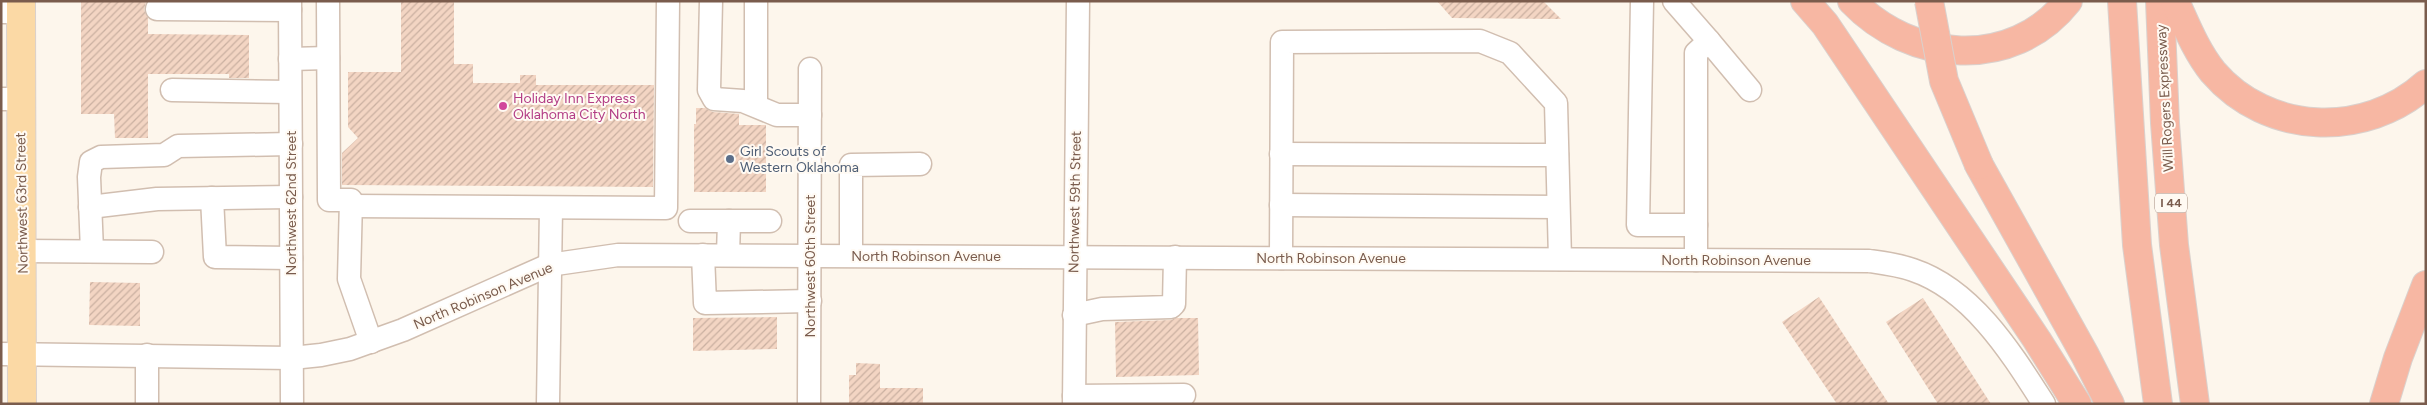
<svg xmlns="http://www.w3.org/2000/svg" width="2427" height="405" viewBox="0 0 2427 405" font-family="Figtree,sans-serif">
<defs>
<pattern id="building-hatch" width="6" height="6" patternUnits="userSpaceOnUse" patternTransform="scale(1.25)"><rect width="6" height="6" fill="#f3d5c3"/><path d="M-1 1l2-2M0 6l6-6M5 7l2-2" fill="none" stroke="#cab0a1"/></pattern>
</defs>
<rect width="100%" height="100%" fill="#fdf6ec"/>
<!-- building -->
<g fill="url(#building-hatch)">
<path d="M81,1H146L144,10L148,18V34L249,35V78H229V74H148V138H115L114,114H81Z"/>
<path d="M401,1H454V64H473V83H520V75H536V85H654L653,187L342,185V153L358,138L348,127V72H401Z"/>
<path d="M1437,1H1543L1561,19L1452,18Z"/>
<path d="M696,108H705L713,112L739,114V125H766V192H694V124H696Z"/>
<path d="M90,282L140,283V326L89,325Z"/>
<path d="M1819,297L1889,404H1837L1782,322Z"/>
<path d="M1923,298L1991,404H1938L1886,322Z"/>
<path d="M777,317V349L693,351V318Z"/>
<path d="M1176,318H1198L1199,375L1116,377L1115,322L1171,320Z"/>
<path d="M856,363L880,364V388H923V404H849V375H856Z"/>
</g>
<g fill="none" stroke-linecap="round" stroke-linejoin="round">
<defs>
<g id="minor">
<path d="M161,1L157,9L290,10"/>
<path d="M290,1L292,404"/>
<path d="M328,1L329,200H351L349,279L371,342"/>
<path d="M711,1L709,90L714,99L743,101L777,115H810"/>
<path d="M756,1V105"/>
<path d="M1642,1L1638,225H1696"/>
<path d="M1674,1L1709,41L1696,53V260"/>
<path d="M1,12H21"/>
<path d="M1709,41L1750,90"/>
<path d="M290,59L328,58"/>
<path d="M172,90L290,92"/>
<path d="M1,99H21"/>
<path d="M1281,154L1557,155"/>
<path d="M212,198L215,257L291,258"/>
<path d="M1281,205L1558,207"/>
<path d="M350,206L666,208L668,1"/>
<path d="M90,207L157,199L291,197"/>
<path d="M690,221H729L728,255"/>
<path d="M729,221H770"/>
<path d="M23,251L152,252"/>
<path d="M92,251L89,177L91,162L101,157L164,155L178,146L291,144"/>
<path d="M703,255L705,303L810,301"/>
<path d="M851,255V165L920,164"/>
<path d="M1281,258L1282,42L1480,41L1510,53L1556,103L1560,259"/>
<path d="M1074,315L1102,309L1171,307L1174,304L1175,257"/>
<path d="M1,354L292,358L321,355L350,349L403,330L549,265L618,255L1869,261C1883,263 1899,265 1913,270C1973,290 2012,354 2044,404"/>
<path d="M147,355V404"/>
<path d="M1074,396L1184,395"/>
<path d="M548,404L551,208"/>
<path d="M809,404L810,69"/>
<path d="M1074,404L1078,1"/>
</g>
<path id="major" d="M21,1L22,404"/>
<g id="highway">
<path d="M1805,1L1825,24L2037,340L2077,404"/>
<path d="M1852,1C1910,62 2012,72 2068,1"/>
<path d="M2122,1L2137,245L2158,404"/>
<path d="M2160,1L2165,123L2174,245L2195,404"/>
<path d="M2175,1C2186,25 2196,51 2213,72C2267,135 2365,139 2426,84"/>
<path d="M1979,165L2085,355L2110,404"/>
<path d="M2384,404L2398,358L2426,285"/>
</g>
</defs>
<!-- minor casing -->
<use href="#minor" stroke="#d1beb0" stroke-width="25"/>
<!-- major casing -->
<use href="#major" stroke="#dad1cd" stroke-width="30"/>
<!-- highway casing -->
<use href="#highway" stroke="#dad1cd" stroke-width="30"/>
<!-- minor -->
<use href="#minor" stroke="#fff" stroke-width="22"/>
<!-- major -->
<use href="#major" stroke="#fbd9a5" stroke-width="28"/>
<!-- highway -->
<use href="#highway" stroke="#f7b7a3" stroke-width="28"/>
<defs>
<path id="highway-bridge" d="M1929,1L1944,81L1979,165"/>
</defs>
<!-- highway-bridge casing -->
<use href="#highway-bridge" stroke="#dad1cd" stroke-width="30" stroke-linecap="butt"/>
<!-- highway-bridge -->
<use href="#highway-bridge" stroke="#f7b7a3" stroke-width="28"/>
</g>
<!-- markers -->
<circle fill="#d1479c" stroke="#fffaf3" stroke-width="2" cx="503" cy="106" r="5"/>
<circle fill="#5c6f8a" stroke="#fffaf3" stroke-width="2" cx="730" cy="159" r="5"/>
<g text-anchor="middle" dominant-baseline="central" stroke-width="4" stroke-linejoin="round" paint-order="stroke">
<!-- shield labels -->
<rect fill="#fffaf3" stroke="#a28b7f" stroke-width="1" x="2155" y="193.5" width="32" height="19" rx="4"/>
<g font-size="12" font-weight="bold" fill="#7a5c4d">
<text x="2171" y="203">I 44</text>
</g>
<!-- hotel labels -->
<g font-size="14" fill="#b23c85" stroke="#fffaf3" text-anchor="start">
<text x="513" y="98">Holiday Inn Express<tspan x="513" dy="16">Oklahoma City North</tspan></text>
</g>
<!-- street labels -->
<g font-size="14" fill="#7a5c4d" stroke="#fffaf3">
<text transform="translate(2165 98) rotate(-93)">Will Rogers Expressway</text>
<text transform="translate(1075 202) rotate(-89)">Northwest 59th Street</text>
<text transform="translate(22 203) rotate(-91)">Northwest 63rd Street</text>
<text transform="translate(291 203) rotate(-90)">Northwest 62nd Street</text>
<text x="926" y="256">North Robinson Avenue</text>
<text x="1331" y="258">North Robinson Avenue</text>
<text x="1736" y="260">North Robinson Avenue</text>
<text transform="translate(810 266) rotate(-90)">Northwest 60th Street</text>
<text transform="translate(483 296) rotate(-23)">North Robinson Avenue</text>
</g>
<!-- service labels -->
<g font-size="14" fill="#4e5e75" stroke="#fffaf3" text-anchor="start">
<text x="740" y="151">Girl Scouts of<tspan x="740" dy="16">Western Oklahoma</tspan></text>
</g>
</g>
<!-- border -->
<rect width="2427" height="405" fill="none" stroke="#7a5c4d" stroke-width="5"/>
</svg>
